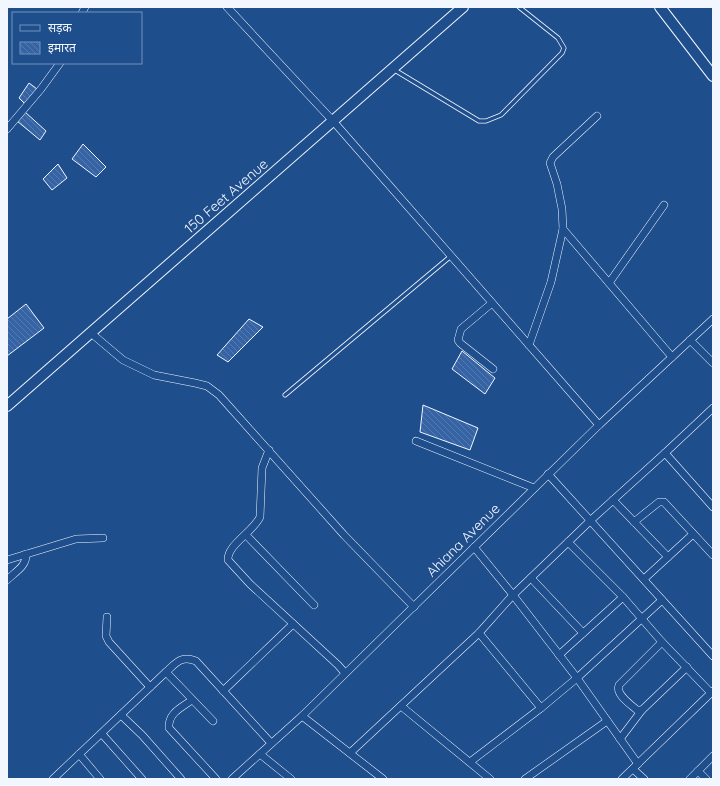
<svg xmlns="http://www.w3.org/2000/svg" width="720" height="786" viewBox="0 0 720 786" font-family="Quicksand,'Noto Sans Devanagari',sans-serif">
<defs>
<pattern id="building-back-hatch" width="6" height="6" patternUnits="userSpaceOnUse"><rect width="6" height="6" fill="#3563a3"/><path d="M-1 5l2 2M0 0l6 6M5-1l2 2" fill="none" stroke="#537ab1"/></pattern>
</defs>
<rect width="100%" height="100%" fill="#1f4e8c"/>
<!-- building -->
<g fill="url(#building-back-hatch)" stroke="#f2f6ff">
<path d="M29,83L37,89L25,104L19,98Z"/>
<path d="M25,112L46,131L40,140L17,121Z"/>
<path d="M83,144L106,167L96,177L72,159Z"/>
<path d="M58,164L67,178L52,190L43,179Z"/>
<path d="M26,304L44,328L7,356V319Z"/>
<path d="M249,319L263,327L228,362L217,355Z"/>
<path d="M462,351L495,378L485,394L452,369Z"/>
<path d="M423,405L478,428L470,450L420,432Z"/>
</g>
<g fill="none" stroke-linecap="round" stroke-linejoin="round">
<defs>
<g id="lane">
<path d="M393,69L479,121H486L501,115L562,53L564,48L558,38L519,7"/>
<path d="M285,395L451,256"/>
</g>
<g id="street">
<path d="M227,7L333,121L599,425"/>
<path d="M82,13L85,7"/>
<path d="M7,129L41,89L60,63"/>
<path d="M563,229L672,357"/>
<path d="M609,283L664,205"/>
<path d="M492,303L461,329L458,340L460,343L493,369"/>
<path d="M91,333L123,360L154,375L195,383L207,386L219,395L344,535L414,607"/>
<path d="M690,340L713,363"/>
<path d="M529,345L551,282L563,229L562,209L557,184L550,163L553,157L597,116"/>
<path d="M416,441L534,488"/>
<path d="M269,450L262,468L260,517C253,532 227,545 228,560L250,584L338,665L345,673"/>
<path d="M665,453L713,408"/>
<path d="M548,474L713,656"/>
<path d="M613,500L668,557"/>
<path d="M634,522L659,502H664L713,555"/>
<path d="M246,535L314,605"/>
<path d="M568,542L623,597L662,642L619,685C615,694 630,704 637,710H642L687,667"/>
<path d="M474,547L513,595L577,678L662,600"/>
<path d="M7,560L76,539L103,538"/>
<path d="M531,578L583,633"/>
<path d="M644,579L693,534"/>
<path d="M7,580C15,572 27,566 26,554"/>
<path d="M107,617L106,636L109,642L150,687"/>
<path d="M479,633L541,708"/>
<path d="M662,642L711,693"/>
<path d="M559,655L623,597"/>
<path d="M166,672L213,721"/>
<path d="M223,691L293,624"/>
<path d="M192,700C181,708 168,713 169,728L216,779"/>
<path d="M401,706L490,779"/>
<path d="M121,715L142,735L181,779"/>
<path d="M302,716L383,779"/>
<path d="M102,734L142,779"/>
<path d="M620,739L642,710"/>
<path d="M350,753L479,633L513,595L591,520L665,453L713,507"/>
<path d="M79,754L100,779"/>
<path d="M260,754L291,779"/>
<path d="M470,762L541,708L577,678L638,764"/>
<path d="M633,769L644,779"/>
<path d="M698,771L706,779"/>
<path d="M53,779L166,672C176,663 181,655 196,661L271,743"/>
<path d="M232,779L302,716L599,425L713,319"/>
<path d="M525,779L607,721"/>
<path d="M622,779L713,691"/>
<path d="M690,779L713,756"/>
</g>
<g id="secondary">
<path d="M660,7L713,76"/>
<path d="M7,406L463,7"/>
</g>
</defs>
<!-- lane casing -->
<use href="#lane" stroke="#f2f6ff" stroke-width="5"/>
<!-- street casing -->
<use href="#street" stroke="#f2f6ff" stroke-width="8"/>
<!-- secondary casing -->
<use href="#secondary" stroke="#f2f6ff" stroke-width="12"/>
<!-- lane -->
<use href="#lane" stroke="#1f4e8c" stroke-width="3.5"/>
<!-- street -->
<use href="#street" stroke="#1f4e8c" stroke-width="7"/>
<!-- secondary -->
<use href="#secondary" stroke="#1f4e8c" stroke-width="10"/>
</g>
<g text-anchor="middle" dominant-baseline="central" stroke-width="3" stroke-linejoin="round" paint-order="stroke">
<!-- street labels -->
<g font-size="14" fill="#f2f6ff" stroke="#1f4e8c">
<text transform="translate(226 196) rotate(-41)">150 Feet Avenue</text>
<text transform="translate(463 540) rotate(-45)">Ahiana Avenue</text>
</g>
</g>
<!-- border -->
<rect width="720" height="786" fill="none" stroke="#f2f6ff" stroke-width="16"/>
<!-- legend -->
<rect x="12" y="12" width="130" height="52" fill="#1f4e8c" stroke="#7391ba"/>
<rect x="20" y="25" width="20" height="6" fill="#1f4e8c" stroke="#7391ba"/>
<text x="48" y="32" font-size="12" fill="#f2f6ff">सड़क</text>
<rect x="20" y="42" width="20" height="12" fill="url(#building-back-hatch)" stroke="#7391ba"/>
<text x="48" y="52" font-size="12" fill="#f2f6ff">इमारत</text>
</svg>
